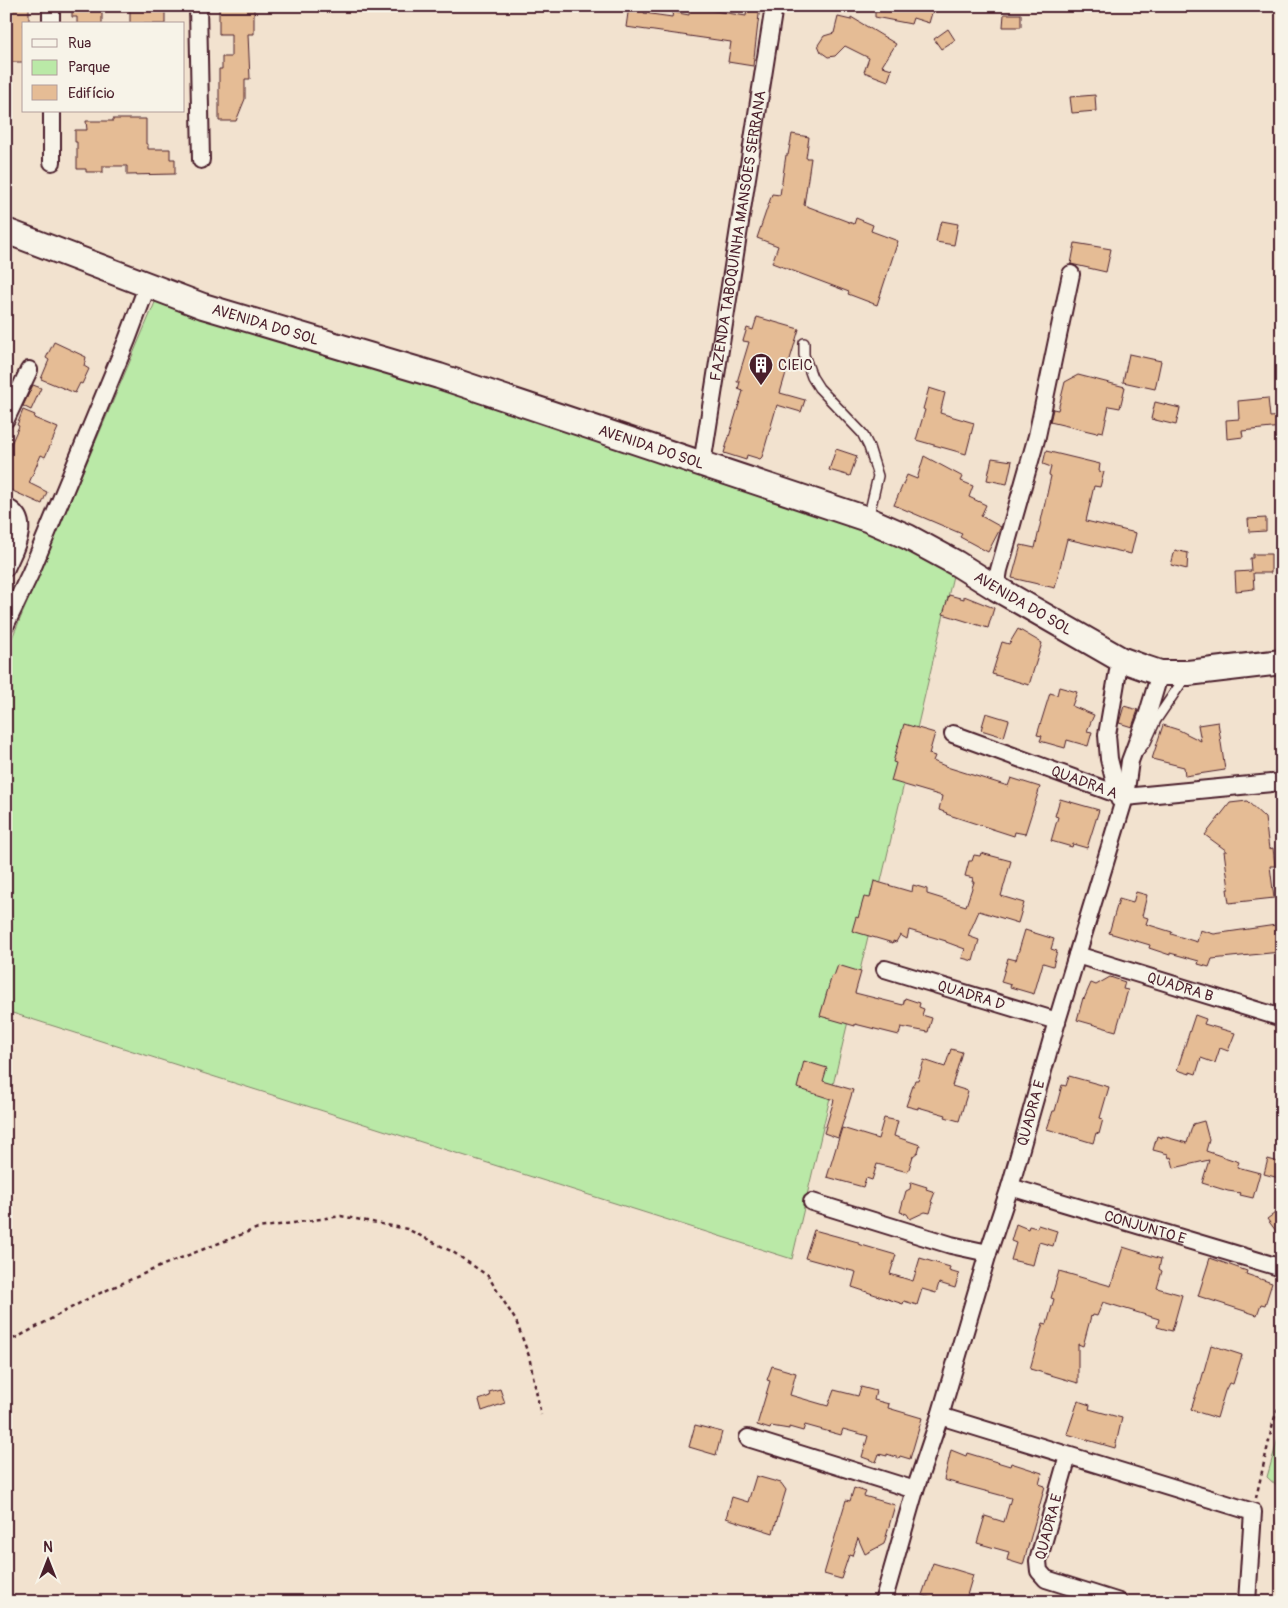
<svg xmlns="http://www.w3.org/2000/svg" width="1288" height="1608" viewBox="0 0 1288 1608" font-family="Pangolin,sans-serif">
<rect width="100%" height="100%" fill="#f2e2cf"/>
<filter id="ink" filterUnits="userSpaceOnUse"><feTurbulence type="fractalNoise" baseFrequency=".02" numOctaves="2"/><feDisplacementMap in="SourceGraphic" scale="10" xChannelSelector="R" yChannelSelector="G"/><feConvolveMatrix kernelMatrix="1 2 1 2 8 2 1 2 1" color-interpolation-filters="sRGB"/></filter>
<g filter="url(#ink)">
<!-- green -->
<g fill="#bae9a7" stroke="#828469">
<path d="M162,286L956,563L792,1259L6,1011V652Z"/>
<path d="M1281,1428H1282V1491L1267,1477Z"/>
</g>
<!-- building -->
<g fill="#e5bc95" stroke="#4a1f2b">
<path d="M72,6H102V24H77V17H72Z"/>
<rect x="130" y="6" width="35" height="18"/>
<path d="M254,6V34H248L250,79H245V99L236,121H219V69H222V57H231V34H219V7Z"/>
<path d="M629,6L644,7V13L672,17L673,12L689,15L690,7L746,16L747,6H760L753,66L728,62L731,42L626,27Z"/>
<path d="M875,6H934L929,23L913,18L911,24L875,17Z"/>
<path d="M12,7H29V24H24V62H6V8H12Z"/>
<path d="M1004,14H1021V27H1003Z"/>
<path d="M838,17L851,20V17L896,44L882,66L892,69L888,81L864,72L869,58L845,46L835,56L828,57L821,52L818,45L824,36L834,33Z"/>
<path d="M948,29L955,40L941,49L934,39Z"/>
<path d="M1095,95L1096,111L1072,113L1070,97Z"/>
<path d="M113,119H146V144H148V149H170V159H175V174L127,175V166H103V172H86V169H77V142H75V130H87L86,121H113Z"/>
<path d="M792,134L809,137L806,158H811L804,205L854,224L856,218L873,225L871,231L898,241L877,305L848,294L849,292L772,263L778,246L757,238L772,194L780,195L786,155H788Z"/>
<path d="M942,221L958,224L954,245L936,242L940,224H941Z"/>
<path d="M1075,243L1111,249L1106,272L1071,264Z"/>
<path d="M757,317L799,329L780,393L805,400L801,412L777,405L762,457L760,459L747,455L746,460L724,453L743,391L738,389L740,382H737L749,342L743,341L747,328L753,330Z"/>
<path d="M54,342L86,357L84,366L89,369L82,384L80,383L75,393L41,379L49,360L46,358Z"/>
<path d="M1129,354L1161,361L1155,389L1123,382Z"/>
<path d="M1078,375L1125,387L1120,408L1109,406L1103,432L1098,431L1097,433L1050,422L1053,409L1058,410L1065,382Z"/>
<path d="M33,385L41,388L31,410L23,406Z"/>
<path d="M929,388L945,393L940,413L974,423L966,454L916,440L925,410L923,409Z"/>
<path d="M1268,398L1270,417L1282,416V427L1242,431L1243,437L1227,439L1226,420L1239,419L1238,401Z"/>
<path d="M1155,402L1180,408L1176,425L1151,419Z"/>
<path d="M23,410L35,415L34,418L58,428L45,457L41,455L29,483L47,492L42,504L6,488V455L19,426L17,425Z"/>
<path d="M836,449L857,456L850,476L829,470Z"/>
<path d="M1046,451L1100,464L1099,471L1104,472L1100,487L1094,486L1086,521L1136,533L1131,554L1067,539L1055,588L1012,578L1021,545L1035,548L1051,476L1049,475L1051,467L1043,464Z"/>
<path d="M924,456L963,477L961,481L973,486L969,497L986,505L981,516L1001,527L988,552L960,537L962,534L894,505L907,475L917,479Z"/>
<path d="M992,458L1012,461L1007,484L987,480Z"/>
<path d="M1266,518V531L1249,532L1248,519Z"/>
<path d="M1175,550L1188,553L1187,569L1171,565Z"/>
<path d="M1253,554H1271V573H1253L1254,589L1236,591L1235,572L1251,571L1250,558H1253Z"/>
<path d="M949,595L964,599V596L994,608L988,628L943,614Z"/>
<path d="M1018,629L1042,643L1029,685L992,674L1002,642L1009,644Z"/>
<path d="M1059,687L1077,692L1072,706L1094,715L1087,731L1092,732L1088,746L1067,740L1065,748L1040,741L1042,736L1037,735L1050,693L1057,695Z"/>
<path d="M1124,706L1138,710L1132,727L1119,723Z"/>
<path d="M986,713L1009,720L1004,737L981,730Z"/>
<path d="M1218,722L1225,770L1185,776L1184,767L1152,759L1163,725L1179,730L1201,741L1198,725Z"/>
<path d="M904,724L935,733L929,754L935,756L933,761L950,768L1008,786L1011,778L1040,787L1025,834L1015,832L1014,836L946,814L947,813L939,810L942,796L891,781L896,763L893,762Z"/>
<path d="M1060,799L1099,810L1087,848L1073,844L1072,847L1051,841L1058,817L1055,816Z"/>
<path d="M1247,801L1265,818L1269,849L1273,848L1275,866H1270L1274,898L1229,903L1227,889H1229L1224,851H1227L1205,835L1230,803Z"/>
<path d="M981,853L1011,861L1001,896L1024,903L1018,923L979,911L968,936L979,940L973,961L962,958L965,949L946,942V941L909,930L907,939L900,935L896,942L893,941V943L852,931L856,917L858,918L864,897L870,898L874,881L912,892L913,885L927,889V894L966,906L974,882H972L973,878L965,876L969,861H972L974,855L980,856Z"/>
<path d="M1136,892L1147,895L1142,916L1148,918L1146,924L1172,932L1171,934L1197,942L1200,930L1214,934L1276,925L1277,928H1282V949L1279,950L1280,952L1212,959L1209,967L1198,964L1199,961L1170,953V955L1149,948L1150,945L1109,933L1119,899L1133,903Z"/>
<path d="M1025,930L1054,939L1051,949L1057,951L1053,966L1043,963L1034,994L1010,987L1011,985L1001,982L1008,958L1016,960Z"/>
<path d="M838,965L861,972L855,993L903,1005L905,998L920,1003L919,1007L924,1009L922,1015L932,1018L928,1032L901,1027L899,1035L855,1024V1026L820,1016L832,975L834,976Z"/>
<path d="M1110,977L1125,982L1123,989L1128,990L1116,1031L1077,1020L1083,998L1084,999L1091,983L1096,985Z"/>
<path d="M1195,1015L1206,1019L1204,1024L1235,1033L1228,1051L1220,1048L1215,1063L1201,1058L1196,1074L1190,1072V1074L1177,1070Z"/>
<path d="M951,1049L962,1052L952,1086L968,1091L959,1121L945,1117L946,1115L918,1107V1109L906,1106L915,1080H918L924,1060L945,1067Z"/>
<path d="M804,1061L827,1068L823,1081L853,1090L838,1138L824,1133L834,1100L797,1088Z"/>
<path d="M1069,1076L1109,1087L1100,1118L1103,1119L1099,1134L1096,1133L1093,1143L1047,1129L1053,1111H1055L1062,1085L1066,1086Z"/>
<path d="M884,1118L898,1121L894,1136L920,1145L918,1152L913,1156L908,1172L877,1164L872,1180L866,1178L863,1187L827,1177L842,1128L878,1139Z"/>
<path d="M1204,1121L1209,1140L1206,1151L1239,1162L1237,1167L1260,1173L1253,1198L1240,1195L1241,1193L1228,1191L1202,1183L1209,1160L1174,1168L1171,1157L1169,1158L1168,1154L1153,1150L1157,1136L1162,1138V1136L1187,1143L1193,1124Z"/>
<path d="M1268,1159L1282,1163L1279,1178L1264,1174Z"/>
<path d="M911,1182L927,1187L926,1189L935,1192L931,1202L933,1203L930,1213L925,1212L910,1219L907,1214L900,1212L906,1191L910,1189Z"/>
<path d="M1282,1208V1239L1267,1219Z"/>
<path d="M1016,1224L1028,1229L1029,1226L1037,1228L1038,1225L1057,1231L1053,1246L1039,1242L1033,1265L1011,1260L1016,1243L1011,1241Z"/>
<path d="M814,1230L858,1242V1244L896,1255L890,1274L913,1281L920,1258L950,1267L949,1271L959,1274L955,1288L939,1283L936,1293L922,1289L917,1305L904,1301L903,1304L852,1287L856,1272L805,1258Z"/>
<path d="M1123,1247L1161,1259L1159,1269L1162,1271L1157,1288L1182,1295L1172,1331L1157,1327L1159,1319L1103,1302L1097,1316L1093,1315L1092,1317L1091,1316L1083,1346L1078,1344V1383L1030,1369L1043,1323L1047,1324L1054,1299L1051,1298L1059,1271L1111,1286Z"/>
<path d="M1210,1258L1247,1271L1246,1274L1272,1283L1265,1305L1261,1304L1257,1315L1198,1296Z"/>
<path d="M1211,1345L1242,1355L1233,1384L1229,1383L1225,1391L1217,1418L1191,1410L1199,1385H1200Z"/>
<path d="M772,1366L796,1373L790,1395L828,1406L834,1390L858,1396L861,1387L876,1391L874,1400L889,1404L888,1408L922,1418L910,1459L900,1456L899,1458L887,1454V1456L879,1454L876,1462L862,1457L868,1436L843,1429L841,1435L805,1425L803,1431L789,1427V1429L771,1426L770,1429L757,1425L770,1381L767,1380Z"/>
<path d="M500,1389L505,1403L482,1411L479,1400L490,1396L489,1392Z"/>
<path d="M1078,1401L1090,1405L1089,1409L1122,1418L1115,1448L1067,1434Z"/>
<path d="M695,1425L722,1432L716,1455L689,1447Z"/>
<path d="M951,1450L966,1456L967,1453L1010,1466L1011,1463L1042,1473L1039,1484L1045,1486L1023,1565L1007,1560L1009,1552L977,1543L985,1516L1004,1522L1011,1498L944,1480Z"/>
<path d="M756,1476L781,1483L786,1490L773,1533L726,1518L732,1497L748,1502Z"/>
<path d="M854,1488L866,1492L864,1496L895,1505L884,1544L865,1554L858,1538L852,1556L849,1555L841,1579L824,1574L846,1500L850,1501Z"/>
<path d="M933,1563L973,1575L965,1602H944L922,1595Z"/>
</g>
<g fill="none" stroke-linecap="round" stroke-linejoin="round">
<defs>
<g id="lane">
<path d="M804,343V355L812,377L819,388L862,433L869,447L878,476L868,519"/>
<path d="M1137,753L1146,742L1156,720L1186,676"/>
</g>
<g id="street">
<path d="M51,6V24"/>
<path d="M198,6L201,160"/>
<path d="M52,111V162"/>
<path d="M6,419L29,370"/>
<path id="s1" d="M702,464L774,6"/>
<path d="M6,507C33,520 15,548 6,568"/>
<path d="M996,588L999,570L1037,436L1071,274"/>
<path d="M6,624L30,574L127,340L148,284"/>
<path id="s2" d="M953,734L1125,797L1282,782"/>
<path d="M1119,799L1109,759L1107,735L1120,659"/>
<path id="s3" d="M1077,955L1282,1018"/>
<path id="s4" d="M885,969L1057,1021"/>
<path id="s5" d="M1010,1187L1282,1268"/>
<path d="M812,1202L951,1245L988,1253"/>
<path d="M940,1416L1253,1512L1247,1602"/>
<path d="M748,1438L915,1490"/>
<path d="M1068,1456L1038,1561L1039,1571L1046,1579L1119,1602"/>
<path id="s6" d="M883,1602L915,1490L940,1416L988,1253L1010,1187L1057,1021L1125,797L1130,761L1148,713L1160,673"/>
</g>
<g id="secondary">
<path id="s7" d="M6,231L203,306L439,376L867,519L908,537L956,563L996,588L1120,659L1145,668L1160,673H1188L1282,662"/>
</g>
</defs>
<!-- lane casing -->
<use href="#lane" stroke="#4a1f2b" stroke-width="12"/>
<!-- street casing -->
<use href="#street" stroke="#4a1f2b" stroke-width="20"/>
<!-- secondary casing -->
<use href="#secondary" stroke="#4a1f2b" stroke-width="28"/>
<!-- path -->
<g stroke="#4a1f2b" stroke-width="2.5" stroke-dasharray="4 4" stroke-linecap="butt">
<path d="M6,1341L18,1337L89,1298L168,1263L258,1228L341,1216L407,1229L453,1252L488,1276L516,1321L529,1356L541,1415"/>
<path d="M1256,1498L1273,1423L1282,1395"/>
</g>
<!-- lane -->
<use href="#lane" stroke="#f7f3e8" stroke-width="9"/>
<!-- street -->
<use href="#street" stroke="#f7f3e8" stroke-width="16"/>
<!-- secondary -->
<use href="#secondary" stroke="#f7f3e8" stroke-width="24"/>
</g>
</g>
<!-- icons -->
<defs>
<symbol id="building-pin" viewBox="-11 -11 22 30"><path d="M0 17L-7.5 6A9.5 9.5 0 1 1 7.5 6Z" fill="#4a1f2b" stroke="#f7f3e8"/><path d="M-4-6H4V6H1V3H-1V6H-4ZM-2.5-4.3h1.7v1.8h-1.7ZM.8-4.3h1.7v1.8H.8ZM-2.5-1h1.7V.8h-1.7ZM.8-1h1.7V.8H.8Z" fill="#fff"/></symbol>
</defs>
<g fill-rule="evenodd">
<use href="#building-pin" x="747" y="351" width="28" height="38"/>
</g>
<g text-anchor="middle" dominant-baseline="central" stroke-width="4" stroke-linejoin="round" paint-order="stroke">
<!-- street labels -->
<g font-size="15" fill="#4a1f2b" stroke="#f7f3e8">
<text stroke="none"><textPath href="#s1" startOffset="231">FAZENDA TABOQUINHA MANSÕES SERRANA</textPath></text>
<text stroke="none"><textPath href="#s7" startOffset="276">AVENIDA DO SOL</textPath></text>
<text stroke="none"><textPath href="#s7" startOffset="681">AVENIDA DO SOL</textPath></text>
<text stroke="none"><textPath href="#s7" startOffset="1086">AVENIDA DO SOL</textPath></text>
<text stroke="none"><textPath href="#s2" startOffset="140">QUADRA A</textPath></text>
<text stroke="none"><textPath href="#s3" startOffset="108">QUADRA B</textPath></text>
<text stroke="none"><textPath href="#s4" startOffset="90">QUADRA D</textPath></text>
<text stroke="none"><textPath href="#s6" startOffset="511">QUADRA E</textPath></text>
<text stroke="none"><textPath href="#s5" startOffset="141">CONJUNTO E</textPath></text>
<text transform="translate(1049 1527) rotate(-75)">QUADRA E</text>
</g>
<!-- poi labels -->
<g font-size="15" fill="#4a1f2b" stroke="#f7f3e8" text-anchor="start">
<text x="778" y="365">CIEIC</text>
</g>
</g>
<!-- margin -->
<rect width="1288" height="1608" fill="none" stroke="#f7f3e8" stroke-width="25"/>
<rect x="12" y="12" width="1263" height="1583" fill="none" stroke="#4a1f2b" stroke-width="2" filter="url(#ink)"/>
<!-- legend -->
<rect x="22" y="22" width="162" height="90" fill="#f7f3e8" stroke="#b29e9c"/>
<rect x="32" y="39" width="25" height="8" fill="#f7f3e8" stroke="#b29e9c"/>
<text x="68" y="48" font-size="15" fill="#4a1f2b">Rua</text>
<rect x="32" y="60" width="25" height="15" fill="#bae9a7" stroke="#b29e9c"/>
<text x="68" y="72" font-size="15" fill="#4a1f2b">Parque</text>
<rect x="32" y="85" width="25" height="15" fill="#e5bc95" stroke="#b29e9c"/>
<text x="68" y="98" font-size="15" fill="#4a1f2b">Edifício</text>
<!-- north arrow -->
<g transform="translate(48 1560)" stroke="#f7f3e8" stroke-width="4" paint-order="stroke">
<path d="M0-4L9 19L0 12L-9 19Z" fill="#4a1f2b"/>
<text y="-8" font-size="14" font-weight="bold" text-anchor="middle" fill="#4a1f2b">N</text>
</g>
</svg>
